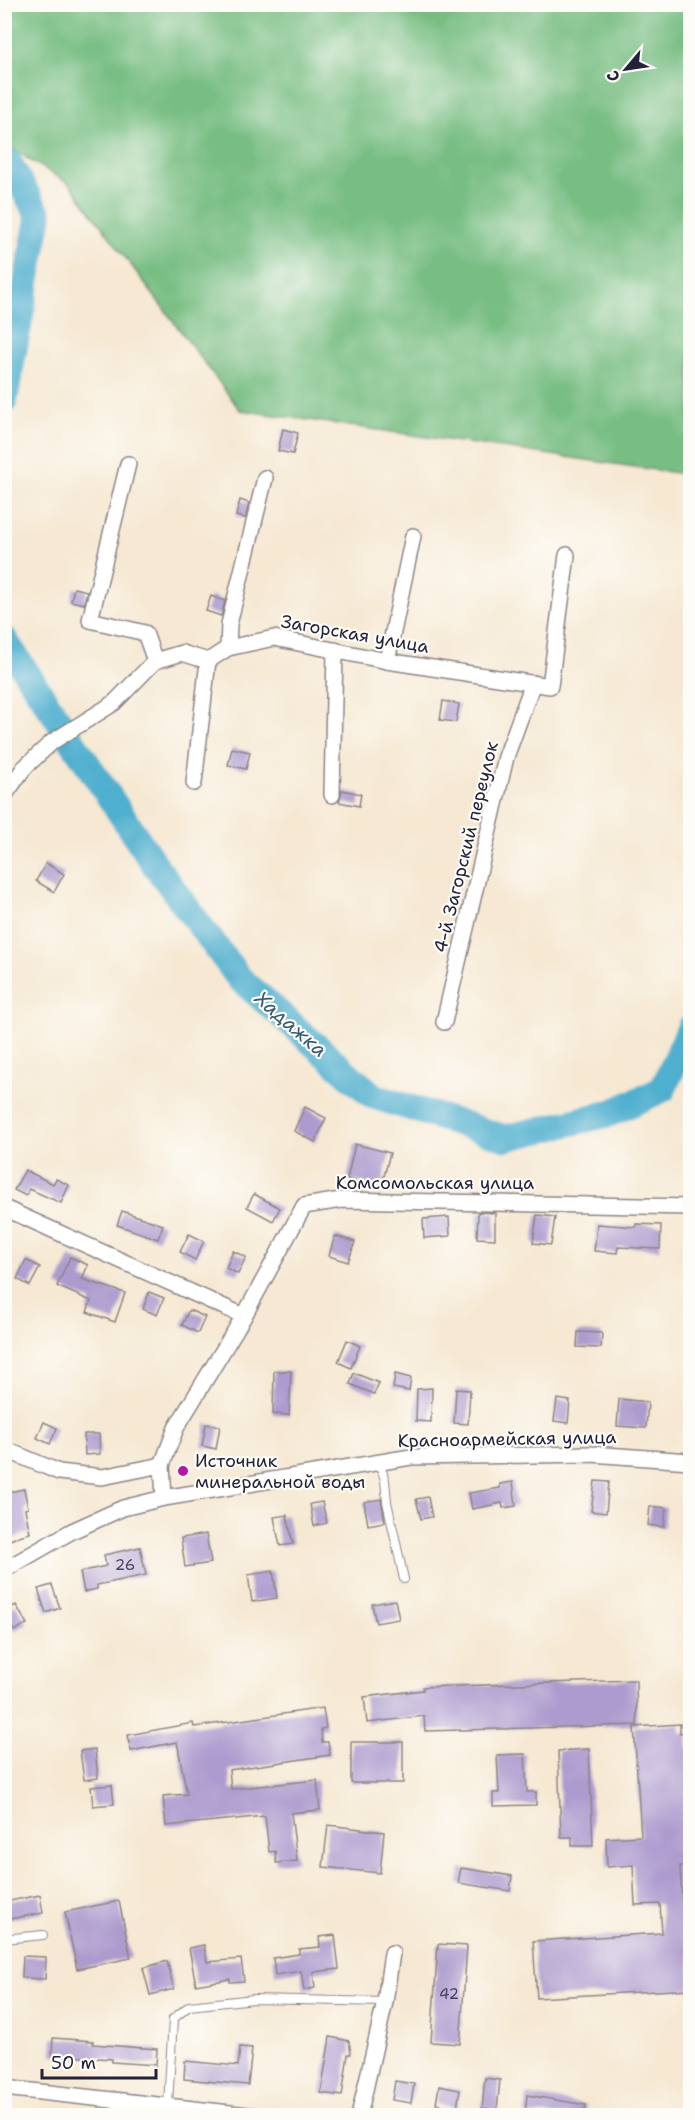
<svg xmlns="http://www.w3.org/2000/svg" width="695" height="2120" viewBox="0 0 695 2120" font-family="'Shantell Sans',sans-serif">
<rect width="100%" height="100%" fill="#fdfcf7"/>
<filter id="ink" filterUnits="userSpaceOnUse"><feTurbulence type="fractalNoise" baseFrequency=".0167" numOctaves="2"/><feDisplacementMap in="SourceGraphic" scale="12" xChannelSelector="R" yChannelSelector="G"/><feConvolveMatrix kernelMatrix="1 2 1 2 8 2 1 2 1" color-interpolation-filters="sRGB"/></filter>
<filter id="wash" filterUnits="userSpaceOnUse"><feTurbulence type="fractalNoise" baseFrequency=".008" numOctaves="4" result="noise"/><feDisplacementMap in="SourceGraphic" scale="24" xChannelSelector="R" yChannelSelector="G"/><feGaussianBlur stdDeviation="1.35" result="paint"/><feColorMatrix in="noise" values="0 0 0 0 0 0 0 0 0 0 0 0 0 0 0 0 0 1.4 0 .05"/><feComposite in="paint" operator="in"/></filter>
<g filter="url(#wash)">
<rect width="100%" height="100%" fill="#f6e8d2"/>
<!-- forest -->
<path fill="#78be83" stroke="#4d705f" stroke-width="1.5" d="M5,4L690,5V475L240,410L70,184L5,145Z"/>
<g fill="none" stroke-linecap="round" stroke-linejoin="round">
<!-- river -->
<g stroke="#50afcf" stroke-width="27">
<path d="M4,161L9,163L39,216L4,402"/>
<path d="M4,639L155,865L239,978L373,1096L506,1138L611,1113L663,1089L690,1028"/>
</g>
</g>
<g id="blocks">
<!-- building -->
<g fill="#ad9bcf">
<path d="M283,429L298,433L293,454L278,451Z"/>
<path d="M240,500L249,503L245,518L236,516Z"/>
<path d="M74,588L87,591L84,604L71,601Z"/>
<path d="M211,596L225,601L221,616L206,611Z"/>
<path d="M443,701L459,704L456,722L440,720Z"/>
<path d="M232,748L250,752L246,769L228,765Z"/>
<path d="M342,790L361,794L359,806L339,802Z"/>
<path d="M46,863L64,874L54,892L36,881Z"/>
<path d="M305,1107L326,1118L315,1142L294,1131Z"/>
<path d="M355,1144L390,1153L381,1188L347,1179Z"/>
<path d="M25,1170L53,1184L56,1179L69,1185L61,1203L29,1189L26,1196L14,1190Z"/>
<path d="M254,1194L280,1208L273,1221L247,1207Z"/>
<path d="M122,1211L163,1225L158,1239L117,1225Z"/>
<path d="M478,1212L495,1213V1239L477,1238Z"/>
<path d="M537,1215L555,1217L551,1245L533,1243Z"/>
<path d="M449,1217L450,1236L424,1238L423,1219Z"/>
<path d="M597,1224L636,1227V1224L661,1225L660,1249L618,1247L617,1253L594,1251Z"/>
<path d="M189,1234L204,1241L195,1260L180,1252Z"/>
<path d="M335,1236L355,1242L348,1262L329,1256Z"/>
<path d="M233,1251L246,1257L238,1274L226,1268Z"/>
<path d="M70,1257L88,1265L82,1279L125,1293L115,1322L87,1312L91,1301L57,1286Z"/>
<path d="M26,1260L40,1267L30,1286L17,1279Z"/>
<path d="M149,1292L164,1298L157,1315L143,1309Z"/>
<path d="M189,1310L205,1317L198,1333L182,1325Z"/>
<path d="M578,1332L602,1333L601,1348L577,1347Z"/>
<path d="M347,1340L360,1346L351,1368L338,1362Z"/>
<path d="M274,1371H291L289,1415L273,1414Z"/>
<path d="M354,1373L379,1383L374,1394L350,1384Z"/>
<path d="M395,1374L411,1378L409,1391L393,1388Z"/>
<path d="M432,1388L431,1422L416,1421L417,1389Z"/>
<path d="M456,1389L470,1390L468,1424L454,1423Z"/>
<path d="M557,1399L570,1401L568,1423L554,1421Z"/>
<path d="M619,1399L648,1402L646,1428L617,1426Z"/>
<path d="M44,1422L57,1428L50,1444L37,1438Z"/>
<path d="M206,1424L220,1426L216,1449L202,1446Z"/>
<path d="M84,1434H99L100,1454L85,1455Z"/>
<path d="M595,1481L609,1482L606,1513L591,1511Z"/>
<path d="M513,1482L516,1506L503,1508L502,1503L472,1509L469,1493L500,1488V1484Z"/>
<path d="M24,1489L28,1508L25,1509L30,1533L19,1536L4,1543V1493Z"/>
<path d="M428,1497L432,1517L421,1519L416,1499Z"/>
<path d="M381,1499L385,1522L368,1525L364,1502Z"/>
<path d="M322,1502L327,1523L314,1526L310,1504Z"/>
<path d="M650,1506L666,1508L664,1527L648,1525Z"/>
<path d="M287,1515L293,1544L280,1546L274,1517Z"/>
<path d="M206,1534L211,1563L185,1567L181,1538Z"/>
<path d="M140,1547L146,1575L97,1585V1589L84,1592L80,1572L106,1566L104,1555Z"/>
<path d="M273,1571L277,1598L252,1602L248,1575Z"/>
<path d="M52,1585L60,1608L46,1613L38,1589Z"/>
<path d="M395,1600L399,1619L376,1623L372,1604Z"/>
<path d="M16,1605L27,1624L14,1631L4,1616V1612Z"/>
<path d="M636,1680L637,1725L425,1731L424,1716L367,1723L364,1697L423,1690V1687Z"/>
<path d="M323,1708L326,1728L321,1729L322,1742H328L330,1755L229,1770L231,1789L317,1780L320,1810L291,1813L297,1861L276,1863L275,1851L269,1852L265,1816L166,1826L163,1796L187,1794L177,1742L131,1751L128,1735L193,1723L194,1727Z"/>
<path d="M680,1724V1733L687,1732L690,1782V1865L680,1866L684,1932H690V1989L537,1998L533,1941L662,1933L660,1904L635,1905L633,1865L607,1867L606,1838L641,1836L634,1727Z"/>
<rect x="351" y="1742" width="52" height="41"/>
<path d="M95,1749L98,1778L84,1780L80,1751Z"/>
<path d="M589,1749L593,1846H572V1837H561L558,1751Z"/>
<path d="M525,1754L527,1792H536V1805L493,1806V1793H499L497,1755Z"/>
<path d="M112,1785L114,1804L93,1806L91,1787Z"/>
<path d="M328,1825L384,1832L380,1873L323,1867Z"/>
<path d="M461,1868L512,1876L510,1891L458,1883Z"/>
<path d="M40,1895L43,1913L4,1920V1902Z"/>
<path d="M119,1901L131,1958L77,1969L65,1912Z"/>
<path d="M335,1935L339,1969L313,1972L315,1988L304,1990L301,1971L275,1975L273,1958L299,1954V1949L320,1947L319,1937Z"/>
<path d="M438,1944L467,1946L460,2044L431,2042Z"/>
<path d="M204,1945L207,1962L241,1959L244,1981L230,1982V1979L196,1985L189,1948Z"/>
<path d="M23,1956L46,1957L45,1979L22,1978Z"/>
<path d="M167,1961L174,1989L150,1995L143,1968Z"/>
<path d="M330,2037L349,2041L351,2054H348L342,2096L321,2093Z"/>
<path d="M53,2038L93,2041V2044L157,2049L156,2065L112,2062V2059L52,2055Z"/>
<path d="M240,2047L252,2048L248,2085L184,2079L185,2061L238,2066Z"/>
<path d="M485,2078L500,2080L497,2110L482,2108Z"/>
<path d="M395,2081L414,2084L411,2103L392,2100Z"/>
<path d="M439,2086L460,2090L457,2108L436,2104Z"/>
<path d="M527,2095L586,2105L584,2115H525Z"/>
</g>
</g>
</g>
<g filter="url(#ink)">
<use href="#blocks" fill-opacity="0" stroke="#8c8586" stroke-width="1.5"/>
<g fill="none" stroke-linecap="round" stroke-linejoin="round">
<defs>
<g id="service">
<path d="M379,1462L385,1480L387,1502L404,1579"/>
<path d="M4,1939L43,1935"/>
<path d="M168,2105L173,2019L189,2006L254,1999L385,2002"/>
</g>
<g id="minor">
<path d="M128,464L90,620L145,633L155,661L182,653L208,661L228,648L274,638L387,661L550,686L567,555"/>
<path d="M228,648L229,624L265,478"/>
<path d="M387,661L413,536"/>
<path d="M194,783L208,661"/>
<path d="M332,795L335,650"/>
<path d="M4,796L24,768L52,742L114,703L155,661"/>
<path d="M444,1022L506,757L533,683"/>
<path d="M4,1208L244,1316"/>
<path d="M4,1449L59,1472L102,1477L162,1465L164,1498"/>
<path d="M162,1465L176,1428L244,1316L304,1206L341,1200L690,1207"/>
<path d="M4,1570L72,1531L123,1508L164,1498L411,1457L591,1454L690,1461"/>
<path d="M4,2088L257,2116"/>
<path d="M359,2116L385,2002L392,1953"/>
</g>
</defs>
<!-- service casing -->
<use href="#service" stroke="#8c8586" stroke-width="10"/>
<!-- minor casing -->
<use href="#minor" stroke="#8c8586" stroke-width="18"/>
<!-- service -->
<use href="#service" stroke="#fff" stroke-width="8"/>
<!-- minor -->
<use href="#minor" stroke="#fff" stroke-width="15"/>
</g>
</g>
<!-- markers -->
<circle fill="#b5179e" stroke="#fdfcf7" stroke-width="2" cx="183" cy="1471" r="6"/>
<g text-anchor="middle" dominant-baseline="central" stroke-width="4.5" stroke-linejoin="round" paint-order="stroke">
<!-- number labels -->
<g font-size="15" fill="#454060">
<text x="125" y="1565">26</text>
<text x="449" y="1994">42</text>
</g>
<!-- street labels -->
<g font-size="18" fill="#22223b" stroke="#fdfcf7">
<text transform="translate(355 634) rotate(10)">Загорская улица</text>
<text transform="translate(466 847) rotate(-76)">4-й Загорский переулок</text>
<text x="435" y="1183">Комсомольская улица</text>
<text transform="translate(507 1439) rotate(-1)">Красноармейская улица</text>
</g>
<!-- poi labels -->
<g font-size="18" fill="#22223b" stroke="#fdfcf7" text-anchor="start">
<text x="195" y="1461">Источник<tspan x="195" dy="21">минеральной воды</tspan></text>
</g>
<!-- water labels -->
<g font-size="20" font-style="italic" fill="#345a76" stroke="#fdfcf7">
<text transform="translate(291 1024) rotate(41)">Хадажка</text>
</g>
</g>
<!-- margin -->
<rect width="695" height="2120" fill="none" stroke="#fdfcf7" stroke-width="24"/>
<!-- north arrow -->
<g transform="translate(626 69) rotate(241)" stroke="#fdfcf7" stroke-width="4.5" paint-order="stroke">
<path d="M0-4.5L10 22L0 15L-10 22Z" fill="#22223b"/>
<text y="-9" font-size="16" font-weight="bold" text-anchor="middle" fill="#22223b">С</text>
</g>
<!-- scale -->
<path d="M42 2069v9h114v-9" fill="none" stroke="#22223b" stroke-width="3"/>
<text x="51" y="2069" font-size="18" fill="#22223b" stroke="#fdfcf7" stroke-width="4.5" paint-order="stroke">50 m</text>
</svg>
